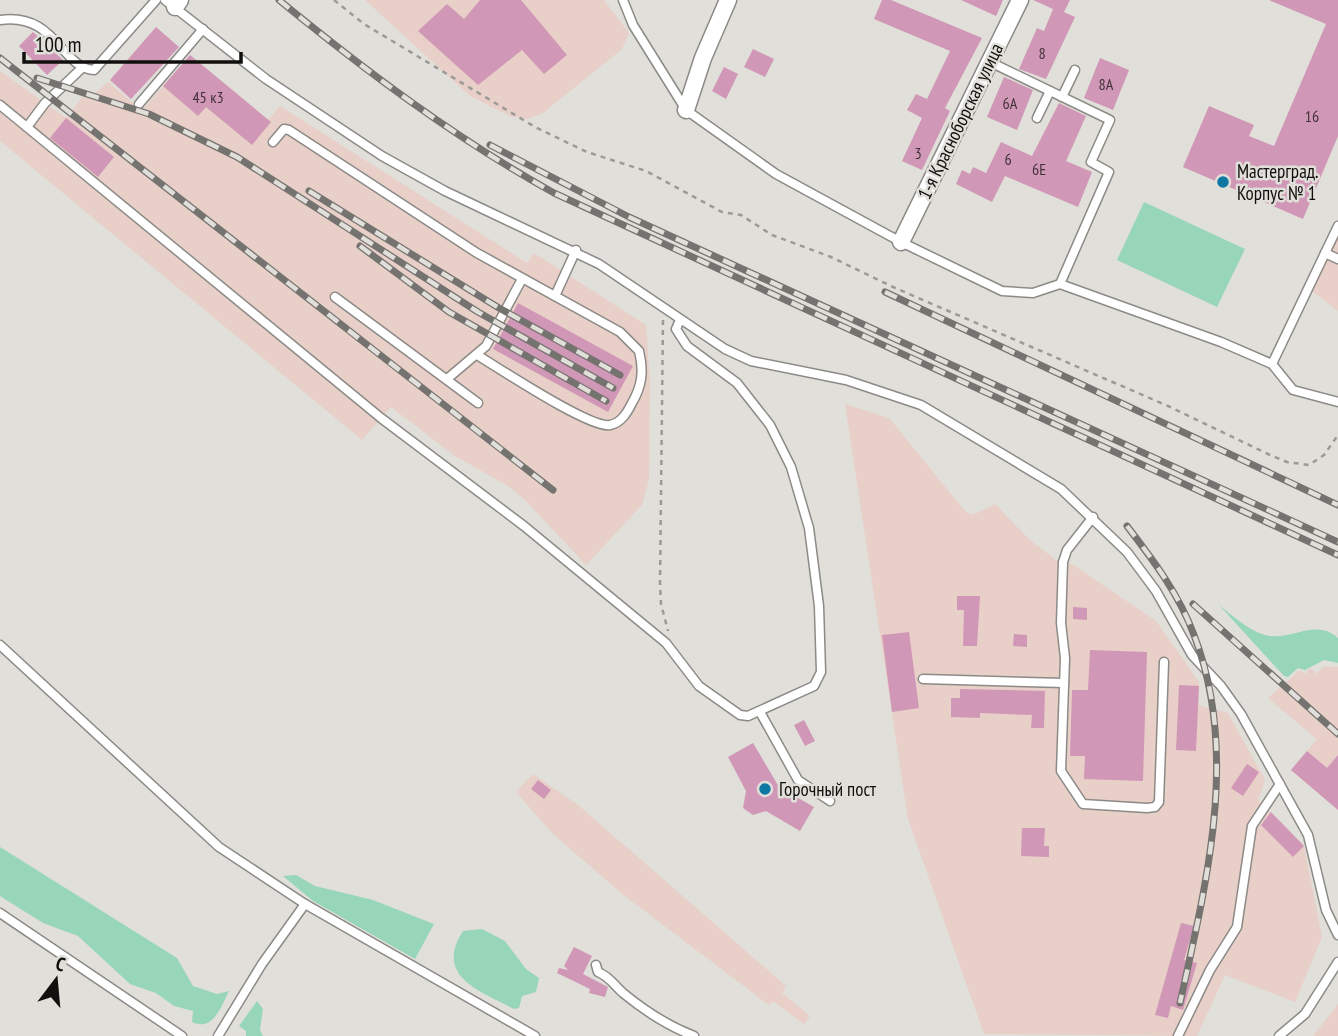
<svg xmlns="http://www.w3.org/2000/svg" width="1338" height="1036" viewBox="0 0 1338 1036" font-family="'PT Sans Narrow',sans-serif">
<rect width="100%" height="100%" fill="#e1dfda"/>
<!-- industrial -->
<g fill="#e8cfc8">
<path d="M365,0H604L629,33L622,49L543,113L527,119L510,116L470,96Z"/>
<path d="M190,55L268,120L280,106L527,263L534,253L646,325L650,381L649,479L642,505L586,565L524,499L508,486L455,456L391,407L362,440L0,141V71L66,118L87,91L92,96L108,82L138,107H145Z"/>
<path d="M1338,232V311L1311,290Z"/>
<path d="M845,404L889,418L966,512L973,515L995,504L1031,541L1056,560L1072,564L1156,621L1199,682L1198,705L1228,713L1265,780L1258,800L1304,846L1322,937L1295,1002L1225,975L1197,1036L984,1034L908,819Z"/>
<path d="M1323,667H1338V810L1291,770L1317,739L1268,698L1300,670L1305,674L1310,668L1317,674Z"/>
<path d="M533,774L578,805L786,986L782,993L810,1016L804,1024L773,1001L769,1005L622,894L552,833L516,792Z"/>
<path d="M1338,1004V1036H1313Z"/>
</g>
<!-- green -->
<g fill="#98d6b9">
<path d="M1144,202L1245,249L1217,307L1117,260Z"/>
<path d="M1219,605C1233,616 1248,630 1265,635C1290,642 1315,617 1338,638V663L1324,660L1305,670L1298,668L1288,677L1284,676Z"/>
<path d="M0,847L177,958L193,986L217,994L229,991C221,1007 213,1032 192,1022L193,1011L174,1006L156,993L130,984L78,936L43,923L0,896Z"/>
<path d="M296,875L315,886L373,900L434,924L415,959L313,901L283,876Z"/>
<path d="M482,929L505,941L526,969L539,978L536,992L522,996L519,1008L514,1009C482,992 433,977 463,931Z"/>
<path d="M257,1001L263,1009L260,1030L263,1036H246V1031L239,1026Z"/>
</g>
<!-- building -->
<g fill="#d197b6">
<path d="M480,0H521L567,55L544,74L522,50L478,85L418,31L447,4L464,19Z"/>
<path d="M882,0H891L982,38L945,108L950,111L922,170L902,161L922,118L907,110L916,94L927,99L950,51L874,19Z"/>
<path d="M961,0H1003L996,16Z"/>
<path d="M1033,0H1070L1064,12L1075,17L1046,79L1019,69L1037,28L1044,31L1053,9Z"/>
<path d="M1269,0H1338V136L1303,219L1183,167L1209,106L1254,125L1249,136L1274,146L1326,24Z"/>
<path d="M156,27L179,47L131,99L110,80Z"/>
<path d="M33,32L63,60L47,75L19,46Z"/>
<path d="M753,49L774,59L765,77L744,67Z"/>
<path d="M190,55L271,122L252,145L206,107L198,116L163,86Z"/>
<path d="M1100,58L1129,70L1113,110L1084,98Z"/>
<path d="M724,67L738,74L726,99L712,91Z"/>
<path d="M1004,77L1033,90L1017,130L987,117Z"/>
<path d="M1059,103L1086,116L1066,161L1092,172L1078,207L1005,176L992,202L956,184L962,170L970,174L973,167L986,173L1001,142L1032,156Z"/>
<path d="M66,118L114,157L98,177L50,138Z"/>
<path d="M518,303L633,366L608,412L493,349Z"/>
<path d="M957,596H980L977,646H963L964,610H957Z"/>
<path d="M1073,607L1087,608V620L1073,619Z"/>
<path d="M909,632L919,708L892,712L882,635Z"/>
<path d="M1014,634L1027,635V647L1013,646Z"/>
<path d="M1090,650L1147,652L1143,781L1084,779L1085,756H1070L1072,690H1088Z"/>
<path d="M1179,685L1199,686L1196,751L1176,750Z"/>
<path d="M960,689L1045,691L1044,728H1031L1032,715L980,713V718L951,717V698H960Z"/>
<path d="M804,720L815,741L805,746L794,725Z"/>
<path d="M753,743L779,787L814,807L800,831L766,811L753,815L743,808L746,791L728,757Z"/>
<path d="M1307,751L1327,768L1338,755V810L1291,770Z"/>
<path d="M1247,764L1259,772L1243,796L1231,788Z"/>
<path d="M538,780L551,790L544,799L531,789Z"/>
<path d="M1271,812L1304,846L1293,857L1261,825Z"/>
<path d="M1022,828H1045L1044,846H1049V857L1021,856Z"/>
<path d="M1181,923L1194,926L1184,960L1197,963L1183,1010L1171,1006L1168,1018L1155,1015Z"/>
<path d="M574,947L592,956L583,974L608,987L605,997L589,993L590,989L557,973L559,968L568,970L564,966Z"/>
</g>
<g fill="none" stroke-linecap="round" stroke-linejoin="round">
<defs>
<g id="service">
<path d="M165,0L266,79L382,156L445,191L599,264L725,349L751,361L846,380L921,405L1061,489L1127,552L1156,591L1192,655L1221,686L1241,714L1308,835L1326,910L1338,935"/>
<path d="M623,0L633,25L686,110L776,174L901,242L1002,291L1033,293L1060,284L1221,342L1272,364L1293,390L1338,402"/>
<path d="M0,20C56,12 61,68 94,70L156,0"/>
<path d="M990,62L1110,120L1091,162L1109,172L1060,284"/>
<path d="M1062,97L1075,70"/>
<path d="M139,104L203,29"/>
<path d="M0,105L381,418L524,526L666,643L699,686L740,715L748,716L814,686L821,672L819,606L809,528L791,467L770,425L737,383L687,346L676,329L680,320"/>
<path d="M1037,118L1050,91"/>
<path d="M27,127L45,103L83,67"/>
<path d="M273,142L284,129L289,130L477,253L620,332L639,351C644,371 642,386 632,403C627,413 621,423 610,425C590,429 499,368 477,355"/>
<path d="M1325,253L1338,259"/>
<path d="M555,296L576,250"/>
<path d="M335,297L478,403"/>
<path d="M1272,364L1338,226"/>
<path d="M447,379L486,346L522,279"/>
<path d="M1093,517L1067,550L1063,562L1061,623L1065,658L1061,771L1083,804L1147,808L1155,807L1159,802L1164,662"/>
<path d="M0,645L219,847L305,904L535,1036"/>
<path d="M923,679L1064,683"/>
<path d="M760,712L798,780L830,801"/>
<path d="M0,913L182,1036"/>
<path d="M596,965L598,972C610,977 614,985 623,993C645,1011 668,1026 694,1036"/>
<path d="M218,1036L262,964L305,904"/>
<path d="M1178,1036L1210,970L1237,927L1252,826L1280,784"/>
<path d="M1279,1036L1305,1014L1338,962"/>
</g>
<g id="minor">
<path d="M175,7L180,0"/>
<path d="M686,110L703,58L728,0"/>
<path d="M901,242L1020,0"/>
</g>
</defs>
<!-- service casing -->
<use href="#service" stroke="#8c8a86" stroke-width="11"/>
<!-- minor casing -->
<use href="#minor" stroke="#8c8a86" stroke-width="19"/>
<!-- path -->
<g stroke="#9c9a96" stroke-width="2.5" stroke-dasharray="5 5" stroke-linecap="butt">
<path d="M334,0L364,24L535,127L587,152L646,171L722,212L741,215L772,235L831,257L893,287L1168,406L1270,455L1287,462L1309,465L1324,455L1338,435"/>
<path d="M663,320L660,583L661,604L668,631"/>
</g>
<!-- service -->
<use href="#service" stroke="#fff" stroke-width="8"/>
<!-- minor -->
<use href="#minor" stroke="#fff" stroke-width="16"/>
<defs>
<g id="rail">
<path d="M279,0C367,72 455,138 554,193L1338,555"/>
<path d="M0,58L553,490"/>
<path d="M37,78L149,114L237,157L478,312L613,388"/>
<path d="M490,145L629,217L1338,542"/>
<path d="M309,191L499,308L620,375"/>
<path d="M360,246L449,312L606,401"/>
<path d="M885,292L1338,505"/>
<path d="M1127,526C1153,560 1179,594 1194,635C1240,754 1206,884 1180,1003"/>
<path d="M1193,604L1338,734"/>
</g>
</defs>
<!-- rail casing -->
<use href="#rail" stroke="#757370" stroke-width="7"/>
<!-- rail -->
<use href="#rail" stroke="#e1dfda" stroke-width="4.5" stroke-dasharray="13" stroke-linecap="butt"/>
</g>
<!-- markers -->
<g fill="#0e77a2" stroke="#e1dfda" stroke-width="2.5">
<circle cx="1223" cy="182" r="7"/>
<circle cx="765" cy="789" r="7"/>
</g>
<g text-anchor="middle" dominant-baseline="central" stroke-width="5" stroke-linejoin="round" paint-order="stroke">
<!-- number labels -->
<g font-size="16" fill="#403137">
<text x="1042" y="53">8</text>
<text x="1106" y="84">8А</text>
<text x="208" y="97">45 к3</text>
<text x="1010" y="103">6А</text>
<text x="1312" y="116">16</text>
<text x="918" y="153">3</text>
<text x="1008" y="159">6</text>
<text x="1039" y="169">6Е</text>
</g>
<!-- street labels -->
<g font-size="19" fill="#100f0d" stroke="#e1dfda">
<text transform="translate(960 121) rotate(-64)">1-я Красноборская улица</text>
</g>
<!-- poi labels -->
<g font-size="19" fill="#100f0d" stroke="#e1dfda" text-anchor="start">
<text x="1237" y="171">Мастерград.<tspan x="1237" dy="22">Корпус № 1</tspan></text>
<text x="779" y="789">Горочный пост</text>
</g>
</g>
<!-- north arrow -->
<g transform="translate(56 980) rotate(16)" stroke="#e1dfda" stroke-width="5" paint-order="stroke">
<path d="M0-5L12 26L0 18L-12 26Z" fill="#100f0d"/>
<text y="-10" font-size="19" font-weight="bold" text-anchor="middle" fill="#100f0d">С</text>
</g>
<!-- scale -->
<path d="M24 52v10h217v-10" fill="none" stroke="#100f0d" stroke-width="3.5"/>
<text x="35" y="52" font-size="21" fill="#100f0d" stroke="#e1dfda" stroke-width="5" paint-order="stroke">100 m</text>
</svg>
